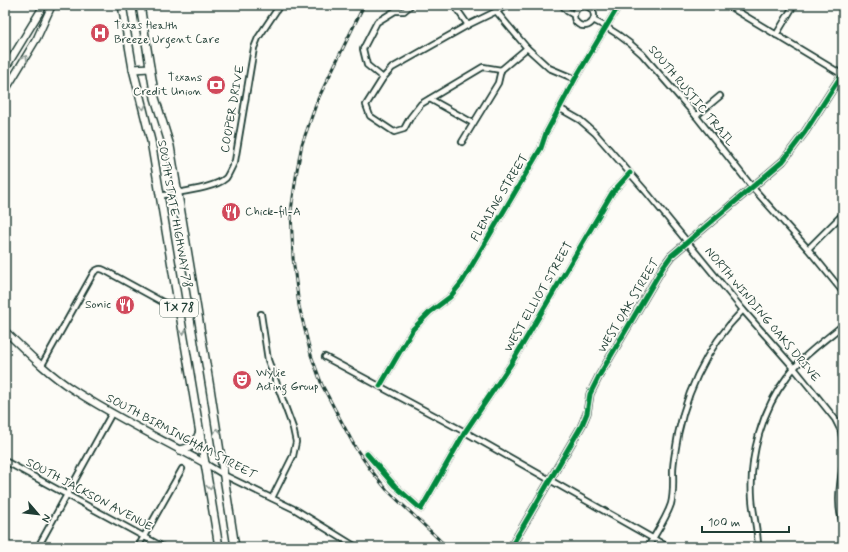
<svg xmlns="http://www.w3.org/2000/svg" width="848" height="552" viewBox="0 0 848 552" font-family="Mynerve,sans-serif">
<rect width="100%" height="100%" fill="#fdfcf7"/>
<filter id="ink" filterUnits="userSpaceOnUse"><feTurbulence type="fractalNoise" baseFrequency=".025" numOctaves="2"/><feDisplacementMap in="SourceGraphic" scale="8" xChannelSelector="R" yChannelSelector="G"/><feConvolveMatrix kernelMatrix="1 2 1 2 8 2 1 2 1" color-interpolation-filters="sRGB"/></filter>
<g filter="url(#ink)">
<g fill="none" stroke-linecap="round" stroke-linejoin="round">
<defs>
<g id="street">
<path d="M411,5L404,11H395L377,22L363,49L367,65L383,78L366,105L370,116L394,132L404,129L410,118L421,104L483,67L501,70"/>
<path d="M454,5L468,25"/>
<path d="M562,5L567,11L574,15"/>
<path d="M727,5L843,75"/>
<circle cx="584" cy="16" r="10"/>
<path d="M496,11L527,48L549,68L575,79"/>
<path d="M593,20C612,29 627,40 642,54L696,116L752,187L808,249L843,292"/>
<path d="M776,35L794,5"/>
<path d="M501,70L527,48"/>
<path d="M5,76L12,79"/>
<path d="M383,78L392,68L468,25L509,5"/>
<path d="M430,99L473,123"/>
<path d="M559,108L580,120L595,133L648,194L743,310L794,368L815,394L835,419L841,431L843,443"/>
<path d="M696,116L720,96"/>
<path d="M462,142L498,83L501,70"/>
<path d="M160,196C177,192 214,189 226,178C229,174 232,166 235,161L254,48L258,38L280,5"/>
<path d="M808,249L843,214"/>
<path d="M261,314L268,360L293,428L296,442L293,456L272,498"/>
<path d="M325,357L465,432L668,547"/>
<path d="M42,365L94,272C98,269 100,268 104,270L168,305L179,308L196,305"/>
<path d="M380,386L413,329L430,312L450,297L462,282L541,148L546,133L575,79L619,5"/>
<path d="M367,454L395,486L421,509L465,432L511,364L612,193L630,173"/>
<path d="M5,461L163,547"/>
<path d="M206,464L224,475L296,510L356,547"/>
<path d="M843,465C840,484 836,505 843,523"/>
<path d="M38,547L112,413"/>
<path d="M138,547L182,469"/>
<path d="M648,547C656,533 666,519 671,504C674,493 673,482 673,471C673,465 674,459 675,453C682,399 705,348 743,310"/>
<path d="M758,547C758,530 753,515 752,498C749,456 762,410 787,377C802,356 824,341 843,325"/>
</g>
<g id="secondary">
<path d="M5,69L44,5"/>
<path d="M5,91L37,38L52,5"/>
<path d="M5,331C26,351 47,373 72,389C115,417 161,439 206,464"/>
<path d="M511,547L582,425L587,413L590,394L599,376L663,267L671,256L783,161L805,132L843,73"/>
</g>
<g id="primary">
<path d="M122,5L133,69L151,141L219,547"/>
<path d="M140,5L155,98L170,146L210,388L235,547"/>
<path d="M133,69L150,68"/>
<path d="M180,450C194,447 194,444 200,432"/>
</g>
</defs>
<!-- street casing -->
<use href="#street" stroke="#1f3d34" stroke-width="8"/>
<!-- secondary casing -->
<use href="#secondary" stroke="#1f3d34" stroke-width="9"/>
<!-- primary casing -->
<use href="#primary" stroke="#1f3d34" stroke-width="10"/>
<!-- street -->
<use href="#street" stroke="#fdfcf7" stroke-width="4.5"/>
<!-- secondary -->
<use href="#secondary" stroke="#fdfcf7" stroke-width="6"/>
<!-- primary -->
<use href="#primary" stroke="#fdfcf7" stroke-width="7"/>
<defs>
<path id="rail" d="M364,5L318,99L302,144L297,170L291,211L293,258L299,306L311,355L322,385L355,447L370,469L387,490L447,547"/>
</defs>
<!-- rail casing -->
<use href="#rail" stroke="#1f3d34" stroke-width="3"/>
<!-- rail -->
<use href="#rail" stroke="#fdfcf7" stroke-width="1.5" stroke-dasharray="4.5" stroke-linecap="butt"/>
<defs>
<g id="cycleway">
<path d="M380,386L413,329L430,312L450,297L462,282L541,148L546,133L575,79L619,5"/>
<path d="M367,454L395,486L421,509L465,432L511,364L612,193L630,173"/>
<path d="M511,547L582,425L587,413L590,394L599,376L663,267L671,256L783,161L805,132L843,73"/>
</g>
</defs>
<!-- cycleway casing -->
<use href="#cycleway" stroke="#fdfcf7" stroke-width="8"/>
<!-- cycleway -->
<use href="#cycleway" stroke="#00873e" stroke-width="5"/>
</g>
<!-- one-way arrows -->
<defs><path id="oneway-chevron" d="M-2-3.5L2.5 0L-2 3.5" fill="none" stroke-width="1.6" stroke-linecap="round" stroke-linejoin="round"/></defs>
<g stroke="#8e9c96">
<use href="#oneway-chevron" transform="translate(25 58) rotate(-59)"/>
<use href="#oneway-chevron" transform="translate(143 107) rotate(76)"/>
<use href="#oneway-chevron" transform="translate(183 332) rotate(81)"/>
<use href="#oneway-chevron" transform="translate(217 431) rotate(-99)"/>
<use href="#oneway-chevron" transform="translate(210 487) rotate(81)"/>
</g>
</g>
<!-- icons -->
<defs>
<symbol id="hospital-disc" viewBox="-11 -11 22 22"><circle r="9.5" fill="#d1495b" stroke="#fdfcf7"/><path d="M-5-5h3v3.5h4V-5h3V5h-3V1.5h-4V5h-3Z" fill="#fff"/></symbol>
<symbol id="bank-disc" viewBox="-11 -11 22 22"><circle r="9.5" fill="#d1495b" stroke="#fdfcf7"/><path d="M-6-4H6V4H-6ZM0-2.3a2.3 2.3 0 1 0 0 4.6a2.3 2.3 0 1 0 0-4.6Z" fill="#fff"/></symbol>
<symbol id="restaurant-disc" viewBox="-11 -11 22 22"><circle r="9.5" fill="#d1495b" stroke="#fdfcf7"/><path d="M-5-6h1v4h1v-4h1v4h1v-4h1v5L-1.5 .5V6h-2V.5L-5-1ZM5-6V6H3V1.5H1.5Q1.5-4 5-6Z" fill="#fff"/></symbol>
<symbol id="theatre-disc" viewBox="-11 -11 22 22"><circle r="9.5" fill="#d1495b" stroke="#fdfcf7"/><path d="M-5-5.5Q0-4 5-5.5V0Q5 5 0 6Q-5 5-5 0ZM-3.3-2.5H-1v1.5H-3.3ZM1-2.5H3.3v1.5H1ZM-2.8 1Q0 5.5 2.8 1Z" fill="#fff"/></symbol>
</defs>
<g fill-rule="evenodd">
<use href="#hospital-disc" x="89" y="22" width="22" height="22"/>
<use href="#bank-disc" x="205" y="74" width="22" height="22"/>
<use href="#restaurant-disc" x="220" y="201" width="22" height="22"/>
<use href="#restaurant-disc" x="114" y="294" width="22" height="22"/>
<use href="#theatre-disc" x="231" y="369" width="22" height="22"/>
</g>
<g text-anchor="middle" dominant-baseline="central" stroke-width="3.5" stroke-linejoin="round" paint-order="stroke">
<!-- shield labels -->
<rect fill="#fdfcf7" stroke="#62766e" stroke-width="1" x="160" y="299" width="38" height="18" rx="3"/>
<g font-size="11" font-weight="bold" fill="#1f3d34">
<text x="179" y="308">TX 78</text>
</g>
<!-- poi labels -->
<g font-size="12" fill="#1f3d34" stroke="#fdfcf7" text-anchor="start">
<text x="114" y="26">Texas Health<tspan x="114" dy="14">Breeze Urgent Care</tspan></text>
<text x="202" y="78" text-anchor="end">Texans<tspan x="202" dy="14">Credit Union</tspan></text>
<text x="245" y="212">Chick-fil-A</text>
<text x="111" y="305" text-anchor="end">Sonic</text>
<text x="256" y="373">Wylie<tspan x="256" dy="14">Acting Group</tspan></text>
</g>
<!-- street labels -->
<g font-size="12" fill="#1f3d34" stroke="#fdfcf7">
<text transform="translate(691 96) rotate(50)">SOUTH RUSTIC TRAIL</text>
<text transform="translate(233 109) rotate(-80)">COOPER DRIVE</text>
<text transform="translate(500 198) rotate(-59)">FLEMING STREET</text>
<text transform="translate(174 214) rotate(80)">SOUTH STATE HIGHWAY 78</text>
<text transform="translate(539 297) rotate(-60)">WEST ELLIOT STREET</text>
<text transform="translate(629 306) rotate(-59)">WEST OAK STREET</text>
<text transform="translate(762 315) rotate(50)">NORTH WINDING OAKS DRIVE</text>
<text transform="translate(181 437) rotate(28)">SOUTH BIRMINGHAM STREET</text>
<text transform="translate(89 495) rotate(28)">SOUTH JACKSON AVENUE</text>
</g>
</g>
<!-- margin -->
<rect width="848" height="552" fill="none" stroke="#fdfcf7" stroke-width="20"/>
<rect x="10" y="10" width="828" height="532" fill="none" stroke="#1f3d34" stroke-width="1.5" filter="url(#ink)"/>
<!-- north arrow -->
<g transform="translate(38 514) rotate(118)" stroke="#fdfcf7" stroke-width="3" paint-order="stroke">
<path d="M0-3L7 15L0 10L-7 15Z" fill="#1f3d34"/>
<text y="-6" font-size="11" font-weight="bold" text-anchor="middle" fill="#1f3d34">N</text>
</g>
<!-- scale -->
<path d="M702 526v6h87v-6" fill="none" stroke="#1f3d34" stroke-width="2"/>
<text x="708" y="526" font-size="12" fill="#1f3d34" stroke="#fdfcf7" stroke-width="3" paint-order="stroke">100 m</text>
</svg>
